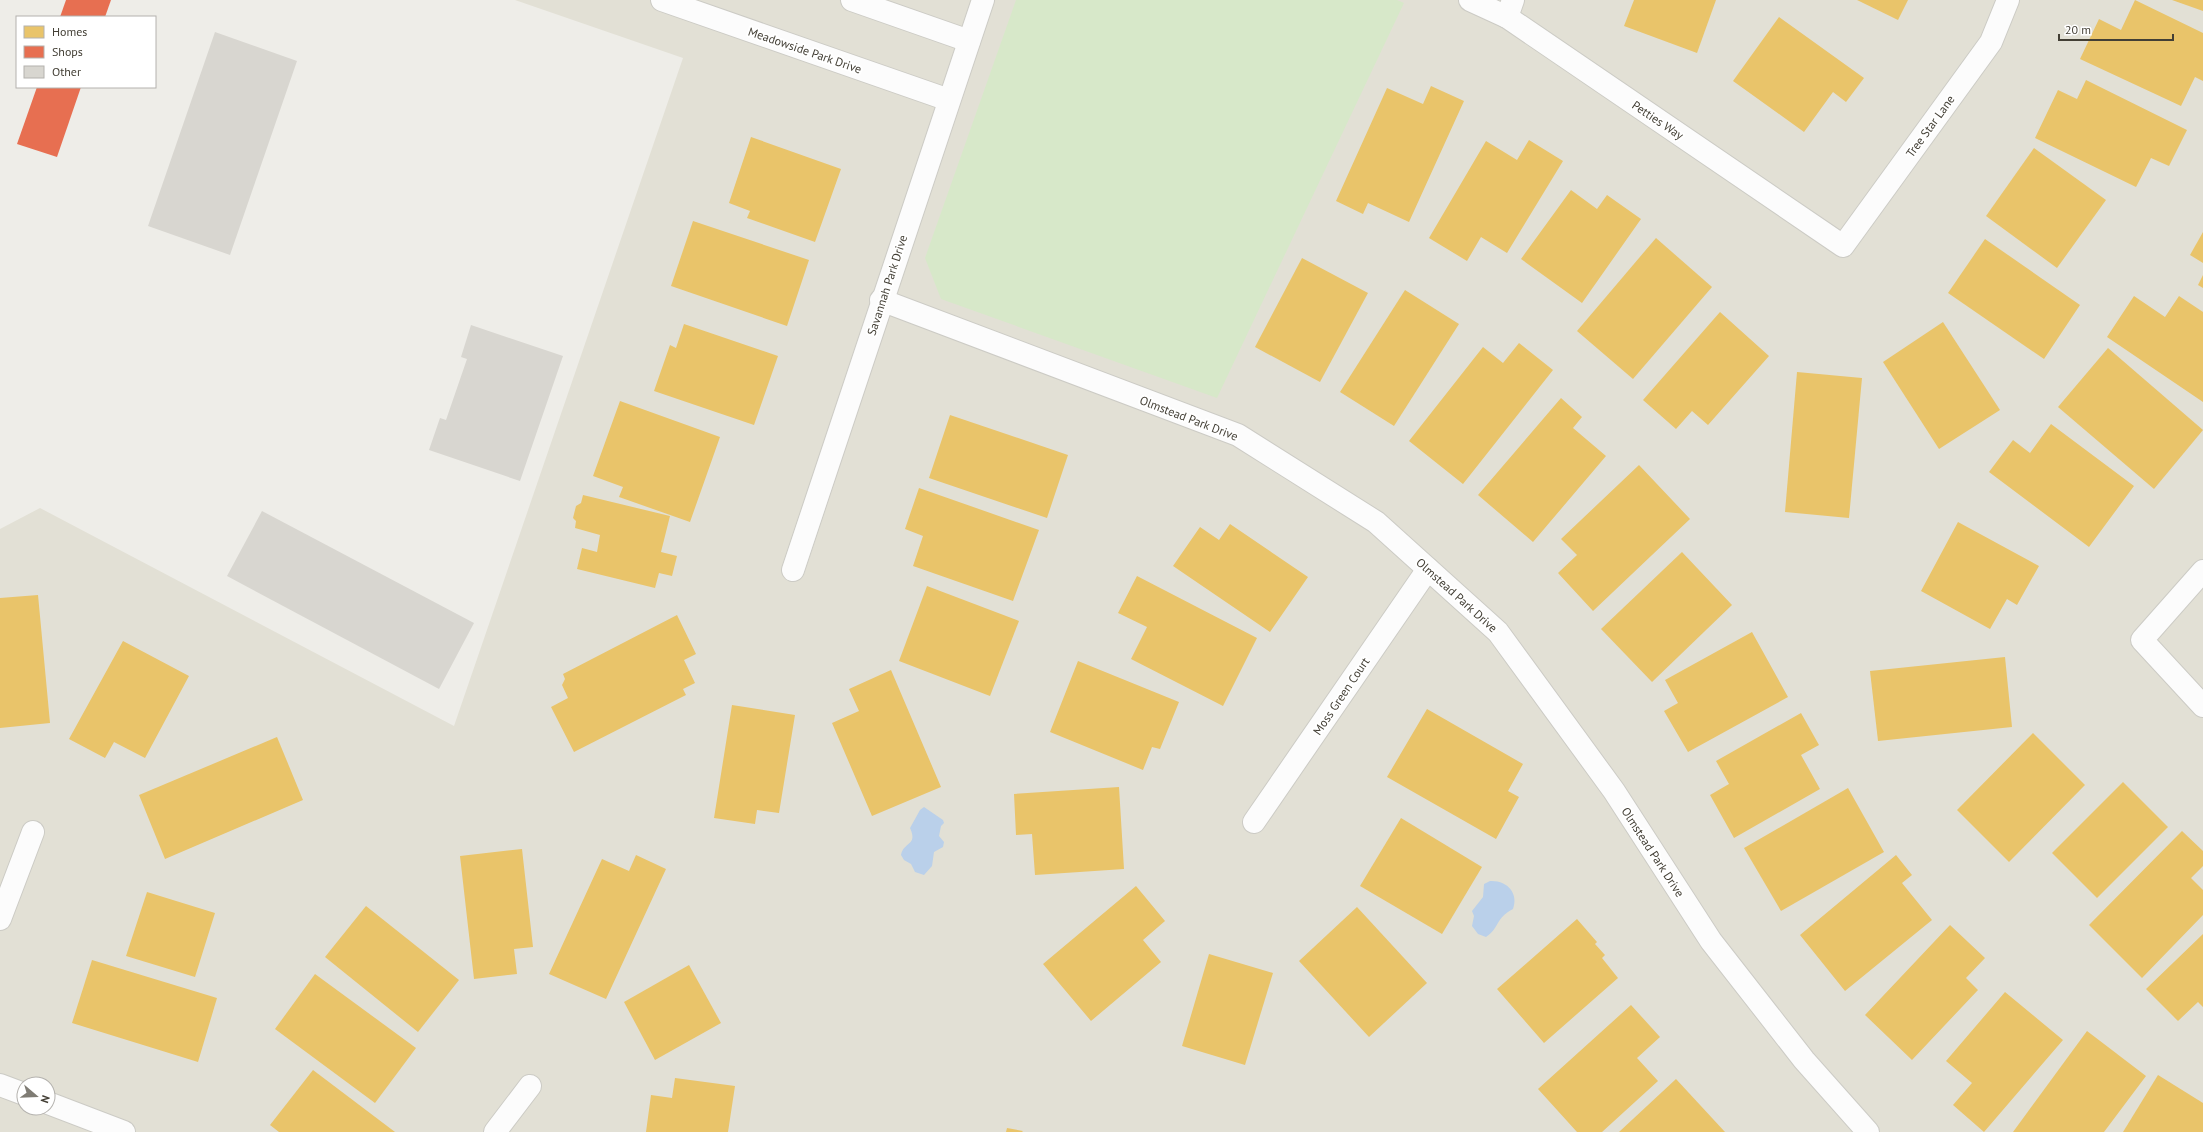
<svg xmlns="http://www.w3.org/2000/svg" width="2203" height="1132" viewBox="0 0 2203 1132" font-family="'PT Sans',sans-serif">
<rect width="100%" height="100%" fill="#eeede8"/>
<!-- residential -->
<path fill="#e2e0d5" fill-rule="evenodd" d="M515,0H2203V1132H0V529L40,508L454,726L683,58ZM24,1084H48V1108H24Z"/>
<!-- green -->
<path fill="#d7e8c9" d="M1016,0H1397L1404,3L1217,398L941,299L925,258Z"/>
<!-- water -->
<g fill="#bad0ea">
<path d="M924,807L943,820L944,823L941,826L939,836L944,842L943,847L934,852L932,866L924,875L915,872L911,864L904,860L901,855C904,841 918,846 910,828L920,810Z"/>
<path d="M1490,881C1507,880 1519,893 1513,909C1495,918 1500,928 1486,937L1478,934L1472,926L1474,916L1472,911L1483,897L1484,884Z"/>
</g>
<!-- homes -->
<g fill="#e9c46a">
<path d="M1634,0H1716L1697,53L1624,26Z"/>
<path d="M1857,0H1908L1898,20Z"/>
<path d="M2135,0L2203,33V81L2195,77L2181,106L2080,59L2099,19L2121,30Z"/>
<path d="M2172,0H2203V11Z"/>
<path d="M1779,17L1864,78L1846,102L1833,92L1804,132L1733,81Z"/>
<path d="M2086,80L2187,130L2169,166L2151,158L2136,187L2035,138L2058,90L2077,99Z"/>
<path d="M1431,86L1464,101L1409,222L1368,203L1363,214L1336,201L1387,88L1423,104Z"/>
<path d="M751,137L841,169L815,242L747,218L750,211L729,203Z"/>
<path d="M1529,140L1563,161L1507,253L1481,237L1467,261L1429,238L1486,141L1517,160Z"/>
<path d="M2034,148L2106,200L2057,268L1986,216Z"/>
<path d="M1571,190L1597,209L1607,195L1641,219L1582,303L1521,259Z"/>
<path d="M693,221L809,260L787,326L671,286Z"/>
<path d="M2203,232V263L2190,255Z"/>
<path d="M1656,238L1712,287L1633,379L1577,331Z"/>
<path d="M1985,239L2080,305L2044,359L1948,293Z"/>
<path d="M1302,258L1368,293L1320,382L1255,347Z"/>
<path d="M2203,275V288L2198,285Z"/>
<path d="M1405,290L1459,324L1394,426L1340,392Z"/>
<path d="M2134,296L2165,317L2179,296L2203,312V402L2107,337Z"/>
<path d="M1720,312L1769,356L1708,425L1692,411L1676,429L1643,400Z"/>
<path d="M1943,322L2000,410L1939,449L1883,362Z"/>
<path d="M684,324L778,356L754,425L654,391L670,345L676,348Z"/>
<path d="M1519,343L1553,370L1463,484L1409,441L1483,347L1503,363Z"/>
<path d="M2108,348L2203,430L2154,489L2058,407Z"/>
<path d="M1797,372L1862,378L1849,518L1785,512Z"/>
<path d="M1561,398L1582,417L1573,428L1606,456L1533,542L1478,495Z"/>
<path d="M620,401L720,437L690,522L619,497L623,487L593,476Z"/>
<path d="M950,415L1068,455L1047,518L929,478Z"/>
<path d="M2051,424L2134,486L2089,547L1989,472L2013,440L2030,453Z"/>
<path d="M1639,465L1690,519L1593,611L1558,573L1577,555L1561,539Z"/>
<path d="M919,488L1039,530L1013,601L913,566L923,536L905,529Z"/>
<path d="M583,495L670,516L661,552L677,556L672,576L659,573L655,588L577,569L582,548L597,552L600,535L575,528L576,521L573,518L576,506L581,503Z"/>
<path d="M1958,522L2039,566L2017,605L2007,599L1990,629L1921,591Z"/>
<path d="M1230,524L1308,577L1270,632L1173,566L1200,527L1219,540Z"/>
<path d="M1682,552L1732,605L1652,682L1601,629Z"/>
<path d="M1137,576L1257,638L1223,706L1131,659L1147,627L1118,613Z"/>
<path d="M927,586L1019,621L990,696L899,661Z"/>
<path d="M38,595L50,723L0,728V598Z"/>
<path d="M677,615L696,654L684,660L695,683L683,689L686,695L574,752L551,707L568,698L562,685L565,679L563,674Z"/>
<path d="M1752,632L1788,697L1688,752L1664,711L1678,703L1665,680Z"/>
<path d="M123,641L189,676L145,758L114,742L105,758L69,739Z"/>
<path d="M2005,657L2012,727L1878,741L1870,671Z"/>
<path d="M1078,661L1179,702L1160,749L1152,747L1143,770L1050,732Z"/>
<path d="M891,670L941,787L872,816L832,723L859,711L849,689Z"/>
<path d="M732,705L795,715L779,813L757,810L755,824L714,818Z"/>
<path d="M1427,709L1523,764L1508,791L1519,797L1496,839L1387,777Z"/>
<path d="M1801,713L1819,745L1801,755L1820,789L1734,838L1710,795L1729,784L1716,761Z"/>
<path d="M2033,733L2085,785L2009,862L1957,810Z"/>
<path d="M277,737L303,800L165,859L139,795Z"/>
<path d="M2123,782L2168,827L2097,898L2052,853Z"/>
<path d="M1119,787L1124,869L1035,875L1032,834L1016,835L1014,794Z"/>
<path d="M1848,788L1884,852L1781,911L1744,848Z"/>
<path d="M1401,818L1482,867L1442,934L1360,886Z"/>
<path d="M2182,831L2203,851V866L2191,878L2203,890V915L2142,978L2089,925Z"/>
<path d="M522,849L533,947L514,949L517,974L474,979L460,856Z"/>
<path d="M636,855L666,869L606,999L549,974L602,859L629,871Z"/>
<path d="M1896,855L1912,875L1902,883L1932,920L1845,991L1800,935Z"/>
<path d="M1136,886L1165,921L1143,940L1161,962L1091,1021L1043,964Z"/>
<path d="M147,892L215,913L195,977L126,956Z"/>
<path d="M366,906L459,980L418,1032L325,957Z"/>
<path d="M1357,907L1427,983L1369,1037L1299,961Z"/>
<path d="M1577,919L1597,942L1595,944L1605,955L1602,958L1618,978L1544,1043L1497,989Z"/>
<path d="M1950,925L1985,958L1966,978L1978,990L1912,1060L1865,1015Z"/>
<path d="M2203,934V1007L2198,1002L2178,1021L2146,989Z"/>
<path d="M1209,954L1273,973L1245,1065L1182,1046Z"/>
<path d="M92,960L217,998L198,1062L72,1023Z"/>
<path d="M689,965L721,1023L655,1060L624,1002Z"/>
<path d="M315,974L416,1048L375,1103L275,1029Z"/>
<path d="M2005,992L2063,1040L1984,1132L1953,1105L1972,1083L1946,1061Z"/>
<path d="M1631,1005L1660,1037L1637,1058L1658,1081L1602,1132H1577L1538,1089Z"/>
<path d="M2087,1031L2146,1076L2104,1132H2013Z"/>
<path d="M313,1070L395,1132H279L270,1125Z"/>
<path d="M2158,1075L2203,1103V1132H2123Z"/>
<path d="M675,1078L735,1086L728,1132H646L651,1095L672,1098Z"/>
<path d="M1676,1079L1725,1132H1619Z"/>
<path d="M1007,1128L1023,1131L1022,1132H1006Z"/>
</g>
<!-- shops -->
<g fill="#e76f51">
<path d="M66,0H111L105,17H60Z"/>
<path d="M37,87H81L57,157L17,144Z"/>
</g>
<!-- building -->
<g fill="#d8d6d0">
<path d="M215,32L297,61L230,255L148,226Z"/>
<path d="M471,325L563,356L520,481L429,450L440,418L446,420L467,359L461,357Z"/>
<path d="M262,511L474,623L439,689L227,576Z"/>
</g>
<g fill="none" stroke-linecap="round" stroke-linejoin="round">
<defs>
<g id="minor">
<path d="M662,0L949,100"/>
<path d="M852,0L969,41"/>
<path d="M1470,0L1507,17L1843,246L1991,42L2008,0"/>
<path d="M1507,17L1513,0"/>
<path d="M881,300L1238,435L1376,522L1498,632L1614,791L1711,941L1804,1060L1868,1132"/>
<path d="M793,570L983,0"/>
<path d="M2203,571L2142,640L2203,706"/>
<path d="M1254,822L1428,569"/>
<path d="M0,919L33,832"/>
<path d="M0,1085L24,1094"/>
<path d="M48,1103L124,1132"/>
<path d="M495,1132L530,1086"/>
</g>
</defs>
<!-- minor casing -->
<use href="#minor" stroke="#cccbc5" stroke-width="24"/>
<!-- minor -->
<use href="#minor" stroke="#fcfcfc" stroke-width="22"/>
</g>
<g text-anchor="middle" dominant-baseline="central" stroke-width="4" stroke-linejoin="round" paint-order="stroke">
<!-- street labels -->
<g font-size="12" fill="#433f35" stroke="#fff">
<text transform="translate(805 50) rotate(19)">Meadowside Park Drive</text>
<text transform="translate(1658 120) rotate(34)">Petties Way</text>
<text transform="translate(1930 126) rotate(-54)">Tree Star Lane</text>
<text transform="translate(887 285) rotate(-72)">Savannah Park Drive</text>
<text transform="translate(1189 418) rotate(21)">Olmstead Park Drive</text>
<text transform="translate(1457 595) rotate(42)">Olmstead Park Drive</text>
<text transform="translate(1341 696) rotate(-56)">Moss Green Court</text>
<text transform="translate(1653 852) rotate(57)">Olmstead Park Drive</text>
</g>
</g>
<!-- legend -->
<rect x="16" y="16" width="140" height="72" fill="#ffffff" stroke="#b4b2ae"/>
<rect x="24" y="26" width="20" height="12" fill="#e9c46a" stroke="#b4b2ae"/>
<text x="52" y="36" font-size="12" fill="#433f35">Homes</text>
<rect x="24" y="46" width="20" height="12" fill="#e76f51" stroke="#b4b2ae"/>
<text x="52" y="56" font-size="12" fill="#433f35">Shops</text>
<rect x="24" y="66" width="20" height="12" fill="#d8d6d0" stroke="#b4b2ae"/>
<text x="52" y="76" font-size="12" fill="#433f35">Other</text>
<!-- north arrow -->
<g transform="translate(36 1096) rotate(109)"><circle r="19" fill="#ffffff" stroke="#b4b2ae"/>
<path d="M0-3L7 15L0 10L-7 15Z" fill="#7f7c74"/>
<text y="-6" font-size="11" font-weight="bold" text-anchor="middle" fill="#433f35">N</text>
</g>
<!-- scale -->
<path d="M2059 34v6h114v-6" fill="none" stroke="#433f35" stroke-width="2"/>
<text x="2065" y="34" font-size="12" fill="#433f35" stroke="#ffffff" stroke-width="3" paint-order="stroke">20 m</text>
</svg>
